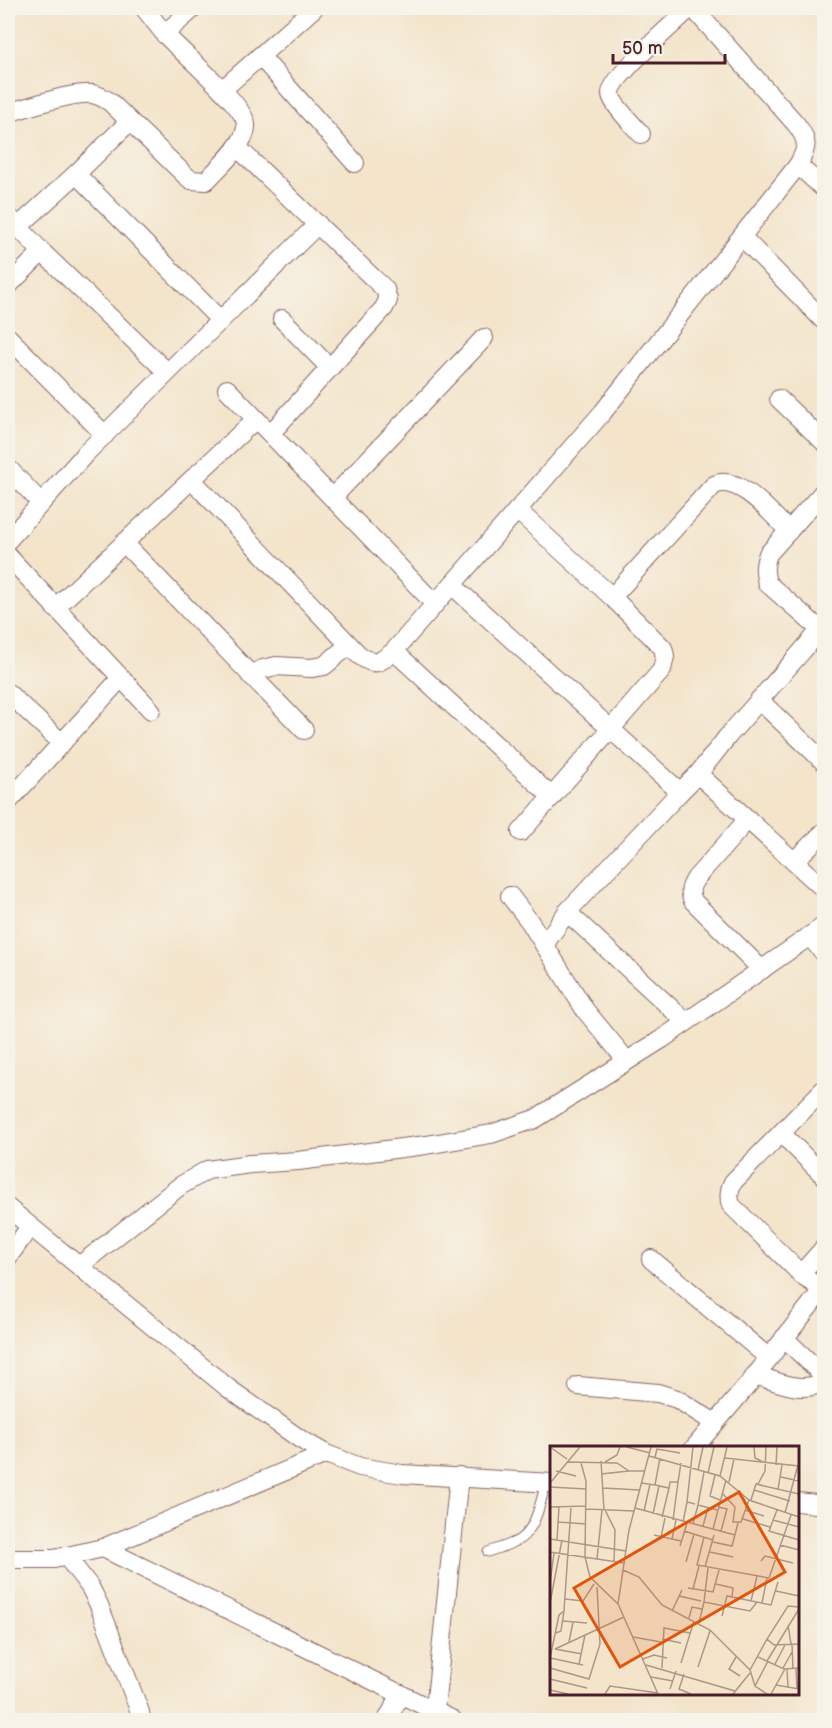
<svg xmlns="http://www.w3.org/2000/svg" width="832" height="1728" viewBox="0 0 832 1728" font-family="'Balsamiq Sans',sans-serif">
<rect width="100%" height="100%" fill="#f7f3e8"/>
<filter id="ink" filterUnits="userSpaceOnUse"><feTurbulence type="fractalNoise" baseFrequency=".0167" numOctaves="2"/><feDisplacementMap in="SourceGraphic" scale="12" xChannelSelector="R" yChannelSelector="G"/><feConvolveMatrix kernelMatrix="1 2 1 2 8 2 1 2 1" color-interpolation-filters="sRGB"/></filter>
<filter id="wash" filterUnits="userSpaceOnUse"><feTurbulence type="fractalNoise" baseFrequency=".008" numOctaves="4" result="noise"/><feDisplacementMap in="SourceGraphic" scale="24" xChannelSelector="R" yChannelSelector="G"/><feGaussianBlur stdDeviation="1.35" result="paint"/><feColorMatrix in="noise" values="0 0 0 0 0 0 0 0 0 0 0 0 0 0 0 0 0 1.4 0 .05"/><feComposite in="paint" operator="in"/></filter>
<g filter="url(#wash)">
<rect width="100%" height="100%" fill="#f3e4ca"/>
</g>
<g filter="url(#ink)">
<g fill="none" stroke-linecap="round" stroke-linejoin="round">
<defs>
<path id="service" d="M488,1552C498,1548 511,1545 520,1539C537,1527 540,1502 546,1483"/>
<g id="minor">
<path d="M164,34L194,8"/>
<path d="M260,56L355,163"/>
<path d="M222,90L314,8"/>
<path d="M8,113C27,107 73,92 92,94C99,95 104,98 110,102L185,175L191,180L206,181C218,168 247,143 246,125C246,105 179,51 164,33C157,25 151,16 144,8"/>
<path d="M641,134C634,126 610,102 611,93C612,76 676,22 690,8"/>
<path d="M237,147L373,278L385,289L388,300L384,308L271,433"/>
<path d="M798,165L824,189"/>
<path d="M76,174L129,122"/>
<path d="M8,216L42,252L167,372"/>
<path d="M18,227L76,174L220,320"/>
<path d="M742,237L824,321"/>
<path d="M8,286L42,252"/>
<path d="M282,319L330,368"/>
<path d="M8,337L105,435"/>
<path d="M227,389L435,604"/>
<path d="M779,399L824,442"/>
<path d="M8,468L41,503"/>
<path d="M192,480L358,654C375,667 378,664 394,651L603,412L798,165C808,147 809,141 796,124L693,8"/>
<path d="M824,491L768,554C764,565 764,572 767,583L824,633"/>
<path d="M333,497L484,338"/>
<path d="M517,510L612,597L663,648L665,656L662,670L521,832"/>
<path d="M8,540L86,453L318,224"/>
<path d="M124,543L304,730"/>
<path d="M8,556L151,710"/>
<path d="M452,585L680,792L698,774"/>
<path d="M612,597L714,485C739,473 772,515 789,531"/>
<path d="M55,608L256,419"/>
<path d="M824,626L728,736L698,774L824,889"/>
<path d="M394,651L552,797"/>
<path d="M250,675L263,669L276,666L311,668L324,666L349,645"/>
<path d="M8,693L62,743"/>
<path d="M759,700L824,762"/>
<path d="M8,802L121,678"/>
<path d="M748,819L696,878C690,887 689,891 693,901L762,970"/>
<path d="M794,861L824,832"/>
<path d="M510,896L530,922L585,1010L627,1061"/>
<path d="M567,912L686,1022"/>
<path d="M809,936L824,953"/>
<path d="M544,945L567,912L680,792"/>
<path d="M824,1089L733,1182C729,1190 728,1196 731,1205L805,1278L824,1290"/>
<path d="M781,1133L824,1176"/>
<path d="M8,1208L228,1388L300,1439L326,1454L360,1467L402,1474L552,1483"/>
<path d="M8,1257L30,1227"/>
<path d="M651,1259L769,1358"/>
<path d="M79,1266L180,1186L207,1170L250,1164L298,1161L426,1145L491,1134L535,1119L662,1039L824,926"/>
<path d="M801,1274L824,1248"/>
<path d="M784,1338L824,1376"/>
<path d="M755,1375C780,1382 800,1394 824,1382"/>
<path d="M578,1386L658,1393L677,1399L715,1423"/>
<path d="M694,1448L752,1380L822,1290"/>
<path d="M798,1502L824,1505"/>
<path d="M103,1548L453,1720"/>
<path d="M66,1556L90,1587L99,1605L140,1712L141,1720"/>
<path d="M8,1559H54L103,1548L326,1454"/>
<path d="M434,1719L459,1476"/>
<path d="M387,1720L401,1694"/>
</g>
</defs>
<!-- service casing -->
<use href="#service" stroke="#856463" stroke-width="11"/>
<!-- minor casing -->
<use href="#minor" stroke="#856463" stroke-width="20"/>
<!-- service -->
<use href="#service" stroke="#fff" stroke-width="9"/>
<!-- minor -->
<use href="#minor" stroke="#fff" stroke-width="18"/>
</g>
</g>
<!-- overview -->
<g transform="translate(550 1446)">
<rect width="249" height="249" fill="#f3e4ca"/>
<path fill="none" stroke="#af958a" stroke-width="1.5" d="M0,1L17,13M77,1L100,7M101,1L79,84L68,158L108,248M143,1L137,56L145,58M204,1L205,12L213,16M99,10L170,30L199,54L249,71M105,11L107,3L130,7M175,12L249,20M51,15L54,64M17,16L67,17L79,25H94M55,16L67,9L70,1M31,17L36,35L35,111L40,131L68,158M226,19L227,1M148,24L153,1M6,25L26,30M158,27L164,1M51,28L79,25M165,29L160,50L170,54M170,30L177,1M231,31L249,35M179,36L184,13M0,37L30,1M91,37L105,39L110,12M208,38L215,25L216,1M105,39L119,42L120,36H128L131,17M0,41L36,43M53,42L89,44M228,43L232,19M204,44L240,55M172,47L185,61L183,76H191L199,54M201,54L206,38L249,48M148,59L154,26M0,61L36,60M168,61L177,63L171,85M21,62L14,165L9,169L0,212L33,219M85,62L185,89M36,63L84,65M55,64L65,84L64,116M195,64L214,70M227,64L219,85L249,94M94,65L100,38M235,67L248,19M103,68L109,40M112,71L119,42M193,73L220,81M123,74L128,36M223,74L249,81M8,76L36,78M133,76L137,56M143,78L148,59L167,64M153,80L158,62M163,83L176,34M134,85L163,94M104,89L131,95M111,91L115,72M154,91L147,119L219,132L241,69M0,93L76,105M122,93L126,74M7,94L9,61M163,96L182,100L188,77M230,99L249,104M130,100L137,77M0,106L74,117M160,106L183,111M47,113L52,64M211,115L215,110L243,117M136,116L144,88M155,121L164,89M73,124L89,131L112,159L160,184L200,224L205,240L217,248M0,137L4,107M166,138L183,142L182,151M138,142L163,146L169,124M143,143L149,120M226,145L249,150M129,150L151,155M15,153L33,155L44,138M201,155L207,130M154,156L158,122M0,157L12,94M212,157L217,132M249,161L238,160L217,193L224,199L249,198M122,165L132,144M172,170L177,150L221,159L228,136M139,172L142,161L152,163M13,175L37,177M149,177L154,156L200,165L207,156M238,179L241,198M6,187L11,185L14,165M83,191L111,196M112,193L131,197M19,196L23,176M242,198L243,223M5,203L74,171M5,203L32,208M186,211L179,223L190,230M208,211L234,223L249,222M93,213L104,209L117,212M217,215L249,163M131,217L144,175M29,218L35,189M225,218L235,199M96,219L185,245M148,221L160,185M0,222L39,233L50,198L47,141M112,222L114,182L140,187M233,222L242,206M246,222L247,243M237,223L238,241M200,224L217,193M134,228L129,243L141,248M101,231L123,235M0,233L37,242M226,239L249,243M205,240L218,215M120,243L126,225M0,244L18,248M55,248L60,240L108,247M183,248L200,227M221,248L235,223"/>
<path fill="#e0560e" fill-opacity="0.15" stroke="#e0560e" stroke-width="3" d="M189,46L235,126L70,221L24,142Z"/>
<rect width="249" height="249" fill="none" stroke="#4a1f2b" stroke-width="3"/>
</g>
<!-- margin -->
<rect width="832" height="1728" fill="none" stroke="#f7f3e8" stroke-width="30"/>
<!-- scale -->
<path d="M613 54v9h112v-9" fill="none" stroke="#4a1f2b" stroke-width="3"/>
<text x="622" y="54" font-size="18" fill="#4a1f2b" stroke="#f7f3e8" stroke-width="4.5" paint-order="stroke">50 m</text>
</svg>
